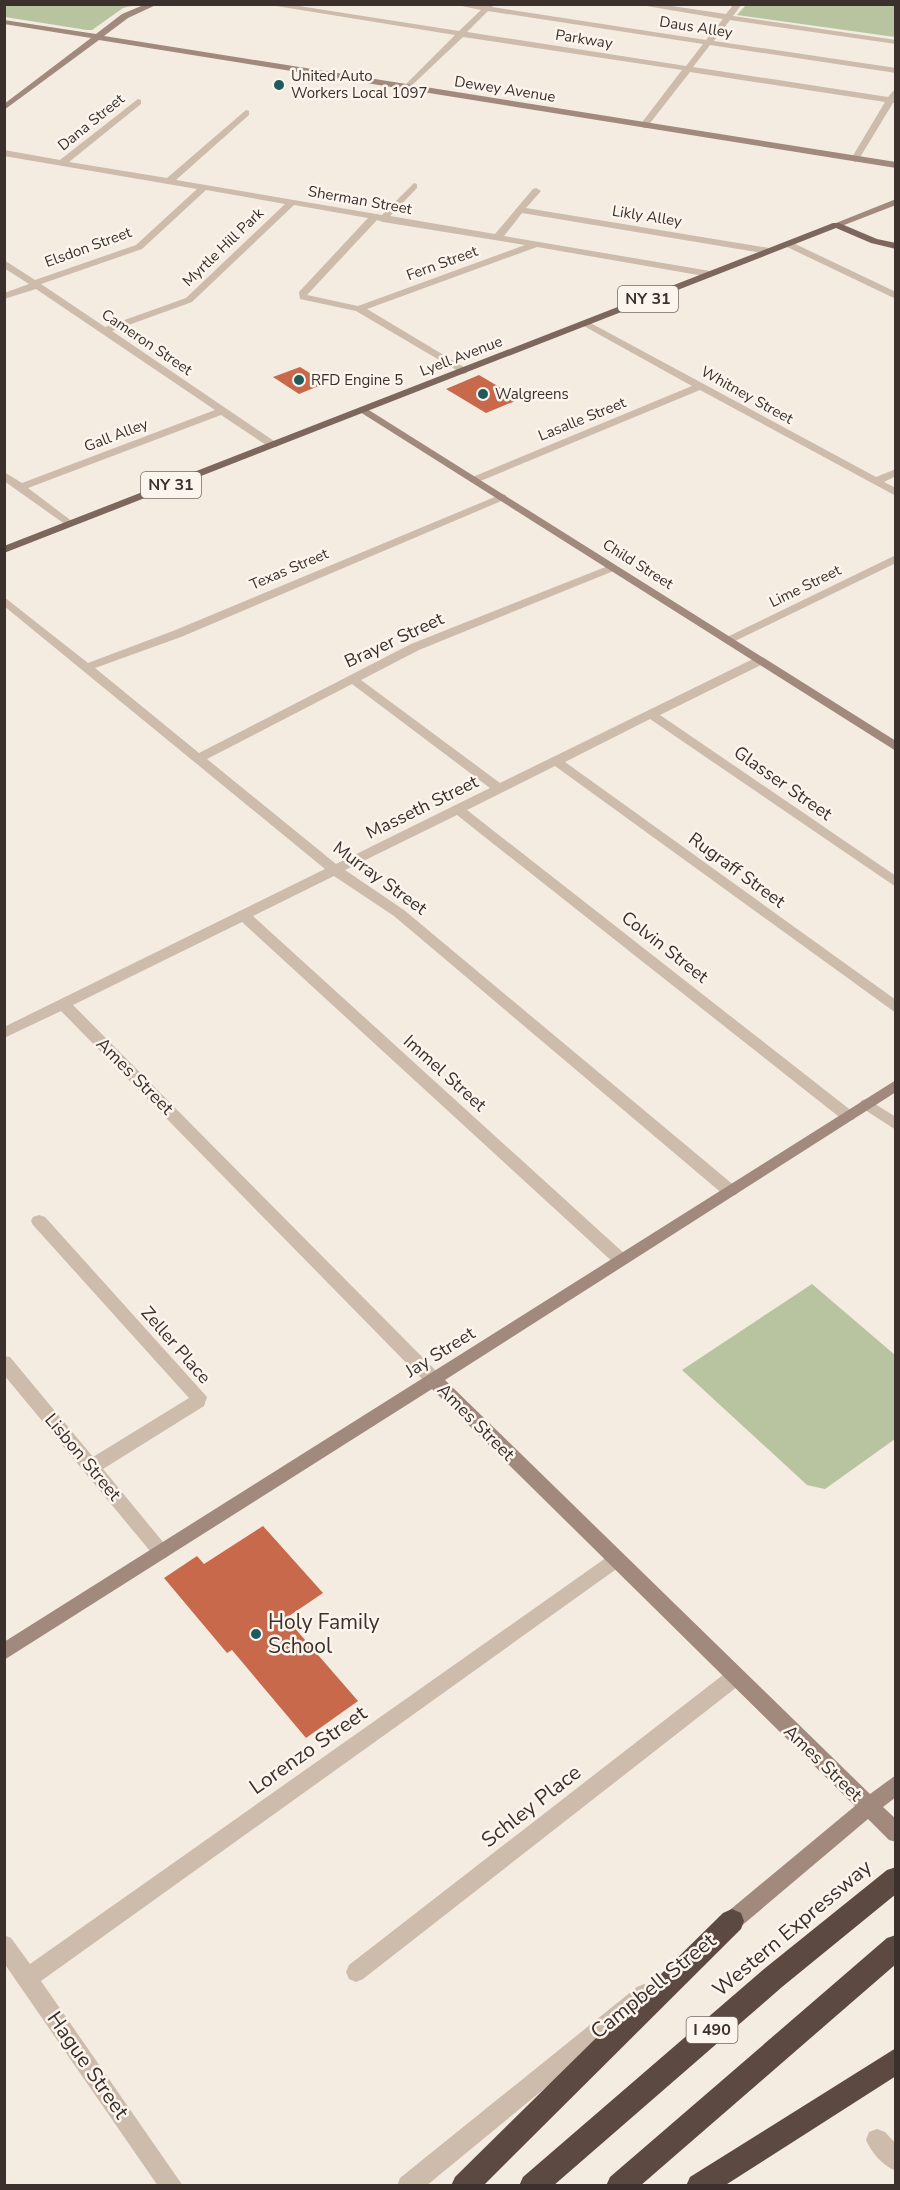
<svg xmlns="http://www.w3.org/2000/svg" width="900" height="2190" viewBox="0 0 900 2190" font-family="'Nunito Sans',sans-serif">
<rect width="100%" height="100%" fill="#f4ebe1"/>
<!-- green -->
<g fill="#b8c4a0">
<path d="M4,5L5,4L135,5L123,8L92,30H87L5,17Z"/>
<path d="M746,5H895V37L737,15Z"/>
<path d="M812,1284L895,1355V1439L825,1489L807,1485L682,1370Z"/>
</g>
<!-- building -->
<g fill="#c8694b">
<path d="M300,367L326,383L299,394L273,377Z"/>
<path d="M479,375L520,399L486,413L446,389Z"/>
<path d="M263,1526L323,1593L286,1618L358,1701L306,1738L232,1650L227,1653L164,1578L197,1556L204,1564Z"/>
</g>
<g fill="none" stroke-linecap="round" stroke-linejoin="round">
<!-- street -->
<g fill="#cdbbac" fill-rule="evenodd">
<path d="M264,4H286L459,31L481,10L452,4H495L492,7L706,40L723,19L635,4H658L726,14L734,4H742L733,16L896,40V44L730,20L714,41L896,68V73L710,45L693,67L888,97L895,89L896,103H893L859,159L855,162L851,159L885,102L690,72L647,127L644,128L640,125L682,70L463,37L408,89H405V85L455,35ZM488,11L703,44L686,66L467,32Z"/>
<path d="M138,99L141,100V104L69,162L167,178L246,110L249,111V115L176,180L382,215L414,183L417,184V188L390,216L495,234L533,189L536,188L541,191L526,208L769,248L774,251L769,254L522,213L504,236L710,271L715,274L710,277L537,247L367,309L467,369V373L463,374L356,311L300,299L299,292L368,218L294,205L192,302L112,331L277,443V447H269L221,415L28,488L73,522L75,524L69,527L4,481V472L22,483L215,410L36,289L4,299V293L29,284L4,268V260L35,280L136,245L197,189L4,156V150L60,160ZM206,190L285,204L186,298L105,327L41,284L142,249ZM377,220L383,222L525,245L358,306L307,295Z"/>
<path d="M785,242H791L896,292V299L785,246Z"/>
<path d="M585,320L876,477L896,469V476L884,482L896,488V496L700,390L478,482H470V478L692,386L582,325L580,323Z"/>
<path d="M502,494L506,495V499L181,637L95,668L199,753L411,644L608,566H616V570L419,650L361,680L500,783L755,658H763V664L660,715L896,876V887L650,719L565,762L896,1000V1013L555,766L467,810L853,1112L856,1116L853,1120H843L457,815L345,870L404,910L736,1187L738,1191L736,1195H724L394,916L334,876L253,916L627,1256L629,1260L627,1264H615L242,922L73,1005L439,1374L441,1379L439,1384L433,1386L427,1384L61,1011L4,1038V1027L325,869L4,606V597L88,663L173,631ZM352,684L490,788L336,864L207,759Z"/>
<path d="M896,555V563L731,643L727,644L721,640Z"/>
<path d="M867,1099L896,1117V1130L862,1108L859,1104L862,1100Z"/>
<path d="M39,1215L45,1217L207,1397L204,1406L103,1469L167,1547L170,1552L167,1557L161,1560L155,1557L4,1375V1356L10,1357L93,1457L189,1398L33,1225L31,1221L33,1217Z"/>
<path d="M616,1552L622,1555L625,1560L622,1565L41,1981L183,2186H158L4,1963V1935L11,1938L30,1964L610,1555Z"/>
<path d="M735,1669L742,1671L744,1677L742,1683L363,1979L356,1982L349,1979L346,1972L349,1965L728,1671Z"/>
<path d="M644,1984L651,1987L654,1994L651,2001L426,2186H397L400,2178L637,1987Z"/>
<path d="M877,2129L885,2132L896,2144V2171C883,2166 871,2152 866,2140L869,2132Z"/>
</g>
<!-- secondary -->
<g fill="#a18a7d" fill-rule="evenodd">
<path d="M146,4H158L128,18L104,36L896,162V168L99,40L4,110V104L91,38L4,24V20L96,34L122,14Z"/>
<path d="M896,199V205L839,227L831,225Z"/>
<path d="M364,407L896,741V751L360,412V408Z"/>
<path d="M896,1080V1092L445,1380L870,1794L896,1775V1797L883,1807L896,1819V1842L889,1840L868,1819L739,1928L732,1931L725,1928L722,1921L725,1914L855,1806L432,1389L4,1660V1642Z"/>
</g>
<!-- primary -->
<path fill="#7d675c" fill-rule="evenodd" d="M833,223H839L877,239L896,243V249L871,243L836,228L4,553V546Z"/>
<!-- highway -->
<g fill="#5c4a42" fill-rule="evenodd">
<path d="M896,1867V1894L782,1987L553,2186H519L523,2177L764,1969L887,1870Z"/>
<path d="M732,1909L741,1913L744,1921L741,1929L483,2186H451L455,2177L723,1913Z"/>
<path d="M896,1935V1964L640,2186H606L610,2177L887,1938Z"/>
<path d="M896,2048V2076L724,2186H686L690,2177Z"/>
</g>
</g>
<!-- markers -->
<g fill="#1f5a5e" stroke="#fbf5ee" stroke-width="2">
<circle cx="279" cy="85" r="6"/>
<circle cx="299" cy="380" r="6"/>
<circle cx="483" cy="394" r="6"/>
<circle cx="256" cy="1634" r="6"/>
</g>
<g text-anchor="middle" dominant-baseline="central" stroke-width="5" stroke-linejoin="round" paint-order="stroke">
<!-- far-street labels -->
<g font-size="15" fill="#3b302b" stroke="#fbf5ee">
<text transform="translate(696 27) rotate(9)">Daus Alley</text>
<text transform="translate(584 39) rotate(9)">Parkway</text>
<text transform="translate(505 89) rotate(9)">Dewey Avenue</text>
<text transform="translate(91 122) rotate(-39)">Dana Street</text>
<text transform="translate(360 200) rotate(10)">Sherman Street</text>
<text transform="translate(647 216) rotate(9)">Likly Alley</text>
<text transform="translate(88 247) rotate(-20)">Elsdon Street</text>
<text transform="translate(223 247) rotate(-44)">Myrtle Hill Park</text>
<text transform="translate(442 263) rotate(-20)">Fern Street</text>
<text transform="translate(147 342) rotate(34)">Cameron Street</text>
<text transform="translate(461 356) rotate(-21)">Lyell Avenue</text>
<text transform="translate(747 395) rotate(29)">Whitney Street</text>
<text transform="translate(582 419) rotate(-22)">Lasalle Street</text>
<text transform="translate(116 435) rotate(-21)">Gall Alley</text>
<text transform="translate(638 564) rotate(32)">Child Street</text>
<text transform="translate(289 569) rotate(-23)">Texas Street</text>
<text transform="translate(805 586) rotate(-26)">Lime Street</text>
</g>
<!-- far-poi labels -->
<g font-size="15" fill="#3b302b" stroke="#fbf5ee" text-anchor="start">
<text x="291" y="76">United Auto<tspan x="291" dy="17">Workers Local 1097</tspan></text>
<text x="311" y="380">RFD Engine 5</text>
<text x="495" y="394">Walgreens</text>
</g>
<!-- shield labels -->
<g fill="#fbf5ee" stroke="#756b66" stroke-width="1.5">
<rect x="618" y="286" width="60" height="26" rx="4.5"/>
<rect x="141" y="472" width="60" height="26" rx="4.5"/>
<rect x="686.5" y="2017" width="51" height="26" rx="4.5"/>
</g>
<g font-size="16" font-weight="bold" fill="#3b302b">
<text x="648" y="299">NY 31</text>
<text x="171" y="485">NY 31</text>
<text x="712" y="2030">I 490</text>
</g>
<!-- street labels -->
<g font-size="18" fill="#3b302b" stroke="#fbf5ee">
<text transform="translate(394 640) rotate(-25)">Brayer Street</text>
<text transform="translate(783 783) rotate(35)">Glasser Street</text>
<text transform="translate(422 807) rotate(-26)">Masseth Street</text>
<text transform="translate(737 870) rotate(36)">Rugraff Street</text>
<text transform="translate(380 878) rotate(36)">Murray Street</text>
<text transform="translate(665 947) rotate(38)">Colvin Street</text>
<text transform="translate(445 1073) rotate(42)">Immel Street</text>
<text transform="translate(135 1076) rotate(45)">Ames Street</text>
<text transform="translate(176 1345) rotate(49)">Zeller Place</text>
<text transform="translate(440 1352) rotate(-32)">Jay Street</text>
<text transform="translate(476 1422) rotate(45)">Ames Street</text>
<text transform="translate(83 1457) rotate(50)">Lisbon Street</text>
<text transform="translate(823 1763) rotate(44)">Ames Street</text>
</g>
<!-- near-poi labels -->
<g font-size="21" fill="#3b302b" stroke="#fbf5ee" text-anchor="start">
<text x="268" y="1622">Holy Family<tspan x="268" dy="24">School</tspan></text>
</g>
<!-- near-street labels -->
<g font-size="21" fill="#3b302b" stroke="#fbf5ee">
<text transform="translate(308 1750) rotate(-35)">Lorenzo Street</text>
<text transform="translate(531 1806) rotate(-38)">Schley Place</text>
<text transform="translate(792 1928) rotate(-40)">Western Expressway</text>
<text transform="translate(653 1986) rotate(-39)">Campbell Street</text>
<text transform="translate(88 2065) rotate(55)">Hague Street</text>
</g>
</g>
<!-- border -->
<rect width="900" height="2190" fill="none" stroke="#3b302b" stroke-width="12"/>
</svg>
